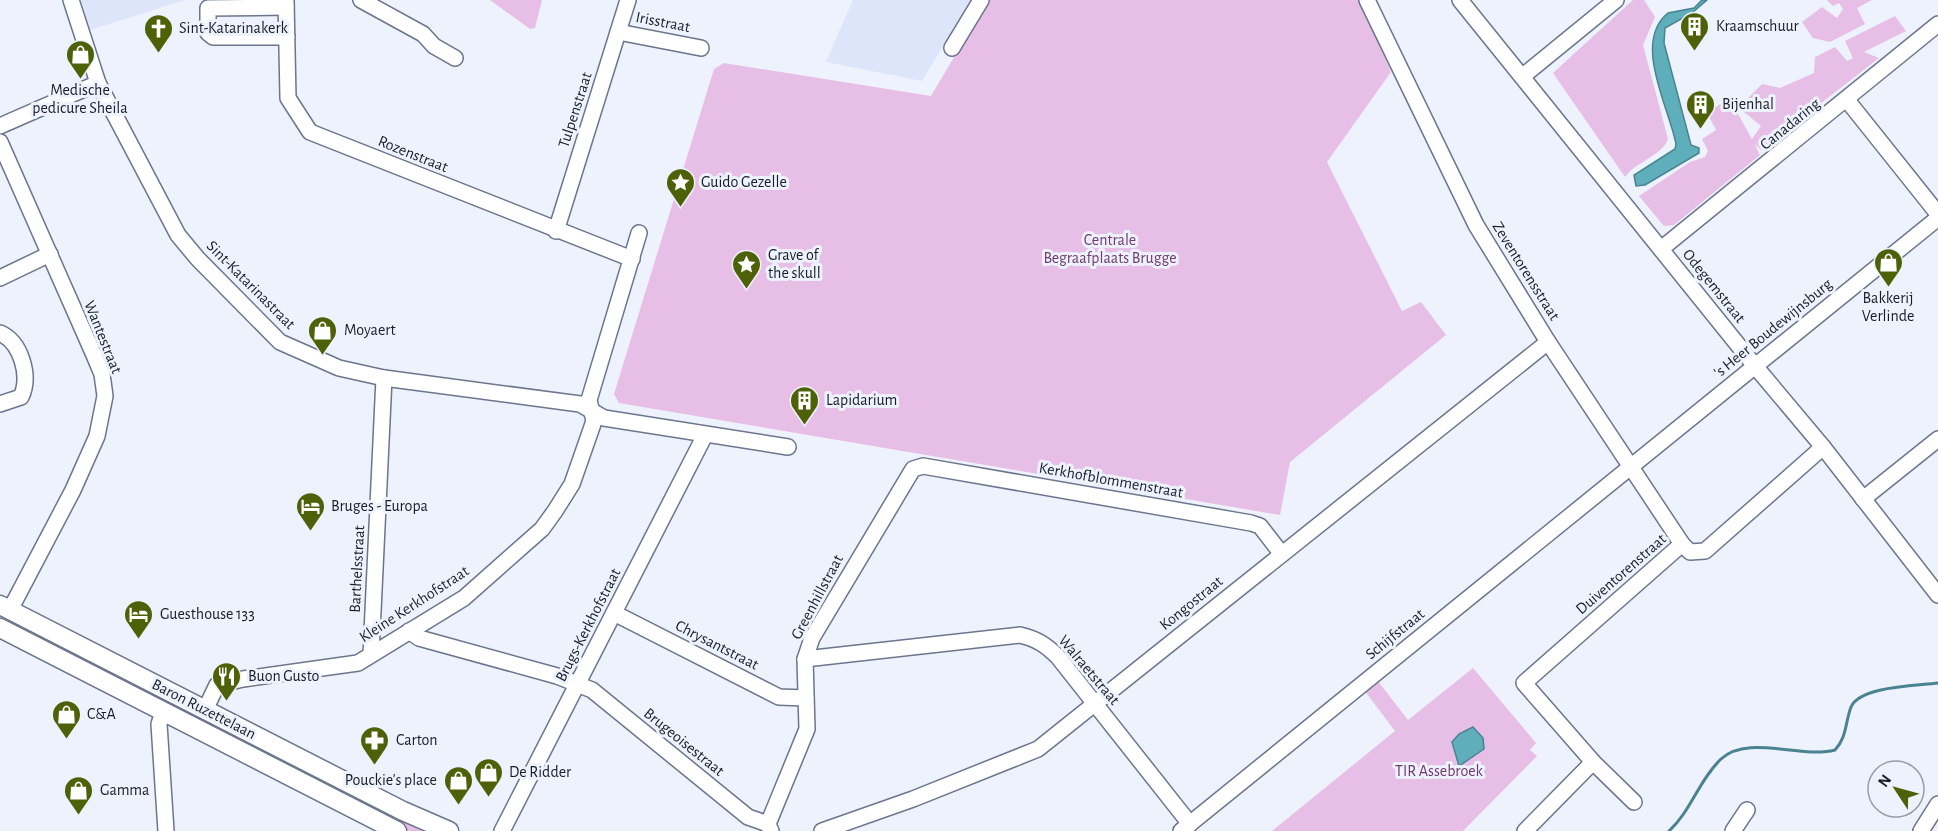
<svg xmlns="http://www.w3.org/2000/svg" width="1938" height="831" viewBox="0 0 1938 831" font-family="'Alegreya Sans',sans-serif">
<rect width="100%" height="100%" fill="#edf2fd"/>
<!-- built -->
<g fill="#dde5fa">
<path d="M81,0H185L90,30Z"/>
<path d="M853,0H971L922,81L826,62Z"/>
</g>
<!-- green -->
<g fill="#e7bee5">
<path d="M490,0H542L535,28L530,29Z"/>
<path d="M988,0H1361L1391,72L1327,162L1402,311L1421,302L1446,335L1290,462L1280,515L619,403L614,394L714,69L724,63L931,96Z"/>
<path d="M1633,0H1644L1655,17L1643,45L1668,139C1661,157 1636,161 1625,177L1553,73Z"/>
<path d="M1827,0H1872L1857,8L1865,24L1830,42L1813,38L1802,22L1822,7L1837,18L1843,9L1839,3L1833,6Z"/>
<path d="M1895,16L1906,31L1864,52L1879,58L1761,150L1754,143L1760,155L1674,225L1664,226L1639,196L1690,162L1705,157L1708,151L1702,139L1716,130L1707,113L1729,98L1752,139L1761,126L1744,112L1741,105L1762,84L1780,88L1814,73L1815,57L1835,47L1847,61L1853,58L1845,41Z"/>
<path d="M1473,668L1536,743L1530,750L1537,756L1463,831H1272L1395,731L1364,690L1377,680L1408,720Z"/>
<path d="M174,700L412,822L425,831H407L169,708Z"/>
</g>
<!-- water -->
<g fill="#5eaebc" stroke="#4a8390" stroke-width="1.5">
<path d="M1702,0H1707L1692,13L1665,28L1664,43L1691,145L1699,148V153L1645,185L1636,186L1634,175L1675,149L1676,144C1669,107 1632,42 1668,13L1694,8Z"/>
<path d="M1473,727L1483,738L1484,749L1459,766L1452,742L1459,734Z"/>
</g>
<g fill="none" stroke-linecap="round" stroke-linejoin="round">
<!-- stream -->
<path stroke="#4a8390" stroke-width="3" d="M1669,831C1691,811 1699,780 1721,759C1748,734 1800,759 1835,750C1847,737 1845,723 1851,707C1860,686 1917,686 1938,683"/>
<defs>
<g id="minor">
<path d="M71,0L98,83L178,235L198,259L280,342L339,368L384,378L580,404L604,418L788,447"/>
<path d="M286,0L288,98L310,132L632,259"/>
<path d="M361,0L423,34L434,46L455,58"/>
<path d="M1367,0L1476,225L1548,342L1682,544"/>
<path d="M1460,0L1755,366L1823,447L1938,595"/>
<path d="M286,7L208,8V33L213,37H287"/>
<path d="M618,32L701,48"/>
<path d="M952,48L981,0"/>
<path d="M1523,76L1616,0"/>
<path d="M1847,100L1938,214"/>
<path d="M0,126L98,83"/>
<path d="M0,142L94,355L102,374L105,396L97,436L73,490L10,610"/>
<path d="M556,231L628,0"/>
<path d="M1661,249L1938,24"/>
<path d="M0,278L50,254"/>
<path d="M0,333C21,342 31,376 21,397L0,404"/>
<path d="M1863,499L1938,439"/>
<path d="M614,613L779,697L806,698"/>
<path d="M409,631L419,638L557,676L592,690L748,817L768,824"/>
<path d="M371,654L384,378"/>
<path d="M805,659L1020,635C1037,639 1046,645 1058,657L1190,824"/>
<path d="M205,710L217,685L243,679L358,663L464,598L542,529L555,511L572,484L594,421L589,400L639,233"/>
<path d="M163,712L159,724L166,831"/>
<path d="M1634,802L1593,762L1524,683L1682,544L1690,552L1705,551L1823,447"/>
<path d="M502,831L705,435"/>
<path d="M771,831L768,824L807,729L805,659L812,638L913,469L923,466L1251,523L1260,526L1281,553"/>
<path d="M822,831L913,799L1038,749L1548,342"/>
<path d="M1181,831L1938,218"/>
<path d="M1525,831L1593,762"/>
<path d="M1733,831L1747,810"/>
<path d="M1921,831L1938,804"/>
</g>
<g id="major">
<path d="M0,605L403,811L449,831"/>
<path d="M0,628L397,831"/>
</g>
</defs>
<!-- minor casing -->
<use href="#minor" stroke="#6b758d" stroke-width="18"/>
<!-- major casing -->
<use href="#major" stroke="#6b758d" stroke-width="21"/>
<!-- minor -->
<use href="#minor" stroke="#fff" stroke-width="15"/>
<!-- major -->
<use href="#major" stroke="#fff" stroke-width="18"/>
</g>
<!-- icons -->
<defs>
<symbol id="building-pin" viewBox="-11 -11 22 30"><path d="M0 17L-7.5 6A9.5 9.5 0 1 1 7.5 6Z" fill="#4e6108" stroke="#edf2fd"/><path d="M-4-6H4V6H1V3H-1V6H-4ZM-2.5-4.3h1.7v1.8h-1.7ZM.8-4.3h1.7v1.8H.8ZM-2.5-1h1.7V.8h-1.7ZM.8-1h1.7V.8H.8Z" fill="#fff"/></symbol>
<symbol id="church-pin" viewBox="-11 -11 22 30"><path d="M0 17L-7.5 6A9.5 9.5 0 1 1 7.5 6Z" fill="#4e6108" stroke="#edf2fd"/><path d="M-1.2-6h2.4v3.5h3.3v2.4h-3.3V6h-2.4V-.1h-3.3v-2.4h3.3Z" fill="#fff"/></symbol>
<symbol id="shop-pin" viewBox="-11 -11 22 30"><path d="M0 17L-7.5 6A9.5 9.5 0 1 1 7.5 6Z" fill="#4e6108" stroke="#edf2fd"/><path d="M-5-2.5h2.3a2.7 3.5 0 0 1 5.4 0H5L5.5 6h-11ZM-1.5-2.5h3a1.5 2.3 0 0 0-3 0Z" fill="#fff"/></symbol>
<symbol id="sight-pin" viewBox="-11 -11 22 30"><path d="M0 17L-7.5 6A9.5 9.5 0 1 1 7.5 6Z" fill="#4e6108" stroke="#edf2fd"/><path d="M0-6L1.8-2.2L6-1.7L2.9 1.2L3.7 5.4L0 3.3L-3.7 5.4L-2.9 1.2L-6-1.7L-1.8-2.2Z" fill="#fff"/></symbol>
<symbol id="hotel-pin" viewBox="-11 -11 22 30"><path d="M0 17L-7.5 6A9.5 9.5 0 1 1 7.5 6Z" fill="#4e6108" stroke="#edf2fd"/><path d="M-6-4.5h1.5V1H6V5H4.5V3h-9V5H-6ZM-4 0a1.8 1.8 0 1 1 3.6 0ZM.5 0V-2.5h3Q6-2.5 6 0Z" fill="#fff"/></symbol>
<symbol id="restaurant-pin" viewBox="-11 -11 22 30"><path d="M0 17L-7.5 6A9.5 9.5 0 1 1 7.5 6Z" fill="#4e6108" stroke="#edf2fd"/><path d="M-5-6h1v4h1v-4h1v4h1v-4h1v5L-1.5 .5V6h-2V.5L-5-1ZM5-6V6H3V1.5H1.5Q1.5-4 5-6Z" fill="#fff"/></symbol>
<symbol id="pharmacy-pin" viewBox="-11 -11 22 30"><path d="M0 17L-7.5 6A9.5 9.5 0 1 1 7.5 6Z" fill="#4e6108" stroke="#edf2fd"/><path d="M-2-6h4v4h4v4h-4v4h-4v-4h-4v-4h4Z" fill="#fff"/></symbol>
</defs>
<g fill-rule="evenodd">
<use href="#building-pin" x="1678" y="10" width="33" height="45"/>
<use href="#church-pin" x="142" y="12" width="33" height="45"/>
<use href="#shop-pin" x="64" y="38" width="33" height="45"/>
<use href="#building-pin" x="1684" y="88" width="33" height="45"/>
<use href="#sight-pin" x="664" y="166" width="33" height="45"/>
<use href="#shop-pin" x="1872" y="246" width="33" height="45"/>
<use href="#sight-pin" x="730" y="248" width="33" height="45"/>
<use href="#shop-pin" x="306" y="314" width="33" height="45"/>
<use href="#building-pin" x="788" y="384" width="33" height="45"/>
<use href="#hotel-pin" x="294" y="490" width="33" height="45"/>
<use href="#hotel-pin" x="122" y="598" width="33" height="45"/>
<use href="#restaurant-pin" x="210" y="660" width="33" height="45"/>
<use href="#shop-pin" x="50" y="698" width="33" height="45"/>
<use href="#pharmacy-pin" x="358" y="724" width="33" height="45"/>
<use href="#shop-pin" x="472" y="756" width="33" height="45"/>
<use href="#shop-pin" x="442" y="764" width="33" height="45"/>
<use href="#shop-pin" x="62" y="774" width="33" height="45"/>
</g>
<g text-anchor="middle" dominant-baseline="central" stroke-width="6" stroke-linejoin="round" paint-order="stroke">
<!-- street labels -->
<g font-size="16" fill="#1a1e28" stroke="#edf2fd">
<text transform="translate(663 22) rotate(11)">Irisstraat</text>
<text transform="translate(575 110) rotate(-72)">Tulpenstraat</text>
<text transform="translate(1790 124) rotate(-39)">Canadaring</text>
<text transform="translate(413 154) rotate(22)">Rozenstraat</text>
<text transform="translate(1526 271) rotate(58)">Zeventorensstraat</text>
<text transform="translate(251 285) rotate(45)">Sint-Katarinastraat</text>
<text transform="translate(1714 286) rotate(51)">Odegemstraat</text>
<text transform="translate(1773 328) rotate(-39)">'s Heer Boudewijnsburg</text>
<text transform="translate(103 337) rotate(68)">Wantestraat</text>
<text transform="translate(1111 480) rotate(10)">Kerkhofblommenstraat</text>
<text transform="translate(357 569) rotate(-87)">Barthelsstraat</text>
<text transform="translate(1621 574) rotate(-41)">Duiventorenstraat</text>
<text transform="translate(817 597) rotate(-62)">Greenhillstraat</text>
<text transform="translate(1191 603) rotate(-39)">Kongostraat</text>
<text transform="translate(414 604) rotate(-33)">Kleine Kerkhofstraat</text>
<text transform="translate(588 625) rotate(-63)">Brugs-Kerkhofstraat</text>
<text transform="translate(1395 634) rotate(-39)">Schijfstraat</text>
<text transform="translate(717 645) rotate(27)">Chrysantstraat</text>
<text transform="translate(1089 670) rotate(50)">Walraetstraat</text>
<text transform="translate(204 709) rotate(27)">Baron Ruzettelaan</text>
<text transform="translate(684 742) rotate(39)">Brugeoisestraat</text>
</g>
<!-- poi labels -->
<g font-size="16" fill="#1a1e28" stroke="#edf2fd" text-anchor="start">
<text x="1716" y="26">Kraamschuur</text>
<text x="179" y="28">Sint-Katarinakerk</text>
<text x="80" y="90" text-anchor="middle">Medische<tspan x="80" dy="18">pedicure Sheila</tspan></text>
<text x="1722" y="104">Bijenhal</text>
<text x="701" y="182">Guido Gezelle</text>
<text x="768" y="255">Grave of<tspan x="768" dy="18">the skull</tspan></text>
<text x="1888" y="298" text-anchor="middle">Bakkerij<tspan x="1888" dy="18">Verlinde</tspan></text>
<text x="344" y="330">Moyaert</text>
<text x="826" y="400">Lapidarium</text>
<text x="331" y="506">Bruges - Europa</text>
<text x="160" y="614">Guesthouse 133</text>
<text x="248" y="676">Buon Gusto</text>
<text x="87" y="714">C&amp;A</text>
<text x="396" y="740">Carton</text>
<text x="509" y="772">De Ridder</text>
<text x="437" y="780" text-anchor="end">Pouckie's place</text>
<text x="100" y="790">Gamma</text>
</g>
<!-- park labels -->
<g font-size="16" fill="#713971" stroke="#edf2fd">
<text x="1110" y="240">Centrale<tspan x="1110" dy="18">Begraafplaats Brugge</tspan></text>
<text x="1439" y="771">TIR Assebroek</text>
</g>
</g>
<!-- north arrow -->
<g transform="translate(1896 789) rotate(306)"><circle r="28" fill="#edf2fd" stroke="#999da8" stroke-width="1.5"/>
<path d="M0-4.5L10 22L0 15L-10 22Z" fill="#4e6108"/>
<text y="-9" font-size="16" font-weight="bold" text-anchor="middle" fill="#1a1e28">N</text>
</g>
</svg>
